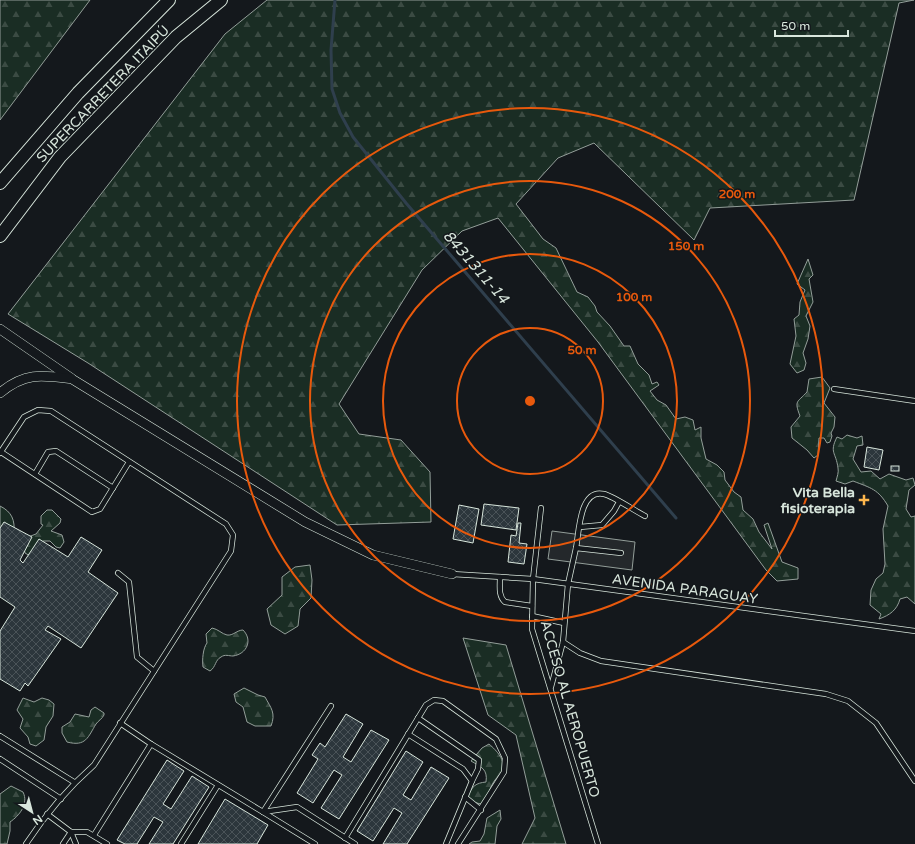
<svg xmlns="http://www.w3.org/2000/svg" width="915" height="844" viewBox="0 0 915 844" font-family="'Varela Round',sans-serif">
<defs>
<pattern id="forest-firs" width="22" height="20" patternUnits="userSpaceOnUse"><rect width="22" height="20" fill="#1a2d24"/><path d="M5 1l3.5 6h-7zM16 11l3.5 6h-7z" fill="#3b4b43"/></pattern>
<pattern id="building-cross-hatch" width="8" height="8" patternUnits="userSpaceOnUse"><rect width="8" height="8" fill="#2c363c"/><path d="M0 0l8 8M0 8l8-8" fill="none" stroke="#4a5358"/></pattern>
</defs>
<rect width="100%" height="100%" fill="#14181c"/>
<!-- forest -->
<g fill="url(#forest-firs)" stroke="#939e99">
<path d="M0,0H90L0,120Z"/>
<path d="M267,0H914L899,3L854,200L710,208L694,240L594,143L558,158L516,204L543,239L556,248L577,292L588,297L595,306L597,312L610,326L624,346H630L638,364L649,375L652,384L657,382L659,385L650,391L657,400L666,405L676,419L685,417L693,420L695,430L701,427V438L706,459L717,465L724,472L725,480L734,492L741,497L743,510L753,519L759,532L772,549L764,525L768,523L782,562L798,568V579L777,581L766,570L598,342L498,218L462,231L422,270L339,404L359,434L401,440L430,472L431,522L337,525L88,363L8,314L225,34Z"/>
<path d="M808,259L813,275L809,279L813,302L806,316L810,326L808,339L803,353L806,363L804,370L797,373L790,364L796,336L794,319L799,315L800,302L805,290L797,284Z"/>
<path d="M822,377L830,388L824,403L835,417L834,427L831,433L832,436L830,442L827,443L824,438H819L818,455L814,458L807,450L792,438L791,427L800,416C794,400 797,403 807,392L809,379Z"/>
<path d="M847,435L857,438L862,436L863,445L857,446L853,459L861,472L871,471L880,479L889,474L906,480L913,478L915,485L909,490L906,509L911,517L915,516V604L907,597L900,599C897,610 890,615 879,619L881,614L870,605L871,590L876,579L883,573L885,564L883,529L888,506C878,489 871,488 853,481L845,484L836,481C837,477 839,472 838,468C836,452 829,453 837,437L842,439Z"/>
<path d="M0,506C12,512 15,520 14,533L0,546Z"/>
<path d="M47,510H52L61,519L60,523L51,531L62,535L64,542L60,548L56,547L50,541H43L32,557L25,553L24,548L28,537L36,534L43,525L41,524V516Z"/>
<path d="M310,565L312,580L311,598L300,609L298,626L285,634L271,625L267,609L282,595V577L295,567Z"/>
<path d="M212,628C218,629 222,634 227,635C233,636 237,630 243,630C253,640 247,654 233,656C229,656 225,654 221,657C215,660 216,667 210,671L203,667C202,660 203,648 207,643L206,634Z"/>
<path d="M463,638L506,645L566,844H522L535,818L516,735L488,715Z"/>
<path d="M244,688L258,695L265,697C271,708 276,713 271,726H255L247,722L243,707L236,702L234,694Z"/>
<path d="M23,698L34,702L42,698L49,700L54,704L53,716L46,727L44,740L36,746L30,744L28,737L20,728L23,719L17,710Z"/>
<path d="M95,707L104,713V715C102,719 98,721 96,724C88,737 86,747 67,742L62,733V727L70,722L75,714L89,717L91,710Z"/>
<path d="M489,744C497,751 506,760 502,771C500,775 495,779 493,783C488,792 488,798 481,804L473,802L468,796C472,786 476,783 486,782C488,769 481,767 471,761L482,748Z"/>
<path d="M11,786L23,792C29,804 19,816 10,822V831L7,844H0V794Z"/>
<path d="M500,810L501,819L497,826L495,844H469L472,842L480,841L484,834L487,818Z"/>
</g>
<!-- parking -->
<path fill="#24282b" stroke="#939e99" d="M552,531L635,542L632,570L548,559Z"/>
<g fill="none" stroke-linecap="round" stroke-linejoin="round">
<!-- stream -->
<path stroke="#2f3f4d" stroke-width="3" d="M335,0L331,50L332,89L340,113L353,137L406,203L676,518"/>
</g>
<!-- building -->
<g fill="url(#building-cross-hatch)" stroke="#d8e6dc">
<path d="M867,447L883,450L879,470L864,467Z"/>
<rect x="891" y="466" width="8" height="5"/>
<path d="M484,504L519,508L516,530L481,525Z"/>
<path d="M459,505L479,509L473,543L453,539Z"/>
<path d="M4,522L32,537L20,560L23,563L39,539L68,557L81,537L102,550L88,572L118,593L81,648L48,626L45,630L61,639L28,686L25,683L20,691L0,679V631L15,607L0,597V528Z"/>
<path d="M518,523H521L519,543L527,544L524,564L508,562L511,535L516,536Z"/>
<path d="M346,714L363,724L343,757L351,762L371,730L389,740L339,819L321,808L342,775L334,770L313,803L297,793L318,759L312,755L320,743L325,747Z"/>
<path d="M406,751L423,762L403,795L411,800L431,767L449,778L407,844H383L402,813L394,808L373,841L357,831Z"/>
<path d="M167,760L184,771L163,804L171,809L192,776L209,787L173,844H149L163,822L154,817L137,844H125L117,840Z"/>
<path d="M225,799L268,825L257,844H198Z"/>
</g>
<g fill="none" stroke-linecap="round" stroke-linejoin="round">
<defs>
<g id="lane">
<path d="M834,389L915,401"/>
<path d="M1,452L92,512L100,509L129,462"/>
<path d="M0,453L24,417L38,410L51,411L226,524L233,535L231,551L94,765C68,788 45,815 26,844"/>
<path d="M35,474L48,452L56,451L113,488"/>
<path d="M541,508L533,579L532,629L598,844"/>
<path d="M580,527L602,525L614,511L619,502"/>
<path d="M576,548C579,534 579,488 604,494C613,496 635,511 645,516"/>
<path d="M118,573L129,582L137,657L154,671"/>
<path d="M452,574L533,579L915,631"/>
<path d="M500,577C500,586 498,596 505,602L532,606"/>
<path d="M532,616L564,623"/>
<path d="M563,642L580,653L601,661L826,694L848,701L876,723L915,781"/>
<path d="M551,687L563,642L568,584L576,548L621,553"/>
<path d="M418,718L479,760L478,769L472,781"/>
<path d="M120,723L151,744"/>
<path d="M408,734L463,769L472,781L446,844"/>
<path d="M0,736L74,782"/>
<path d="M0,759L61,799"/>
<path d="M465,797L481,810"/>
<path d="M47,814L71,832L63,844"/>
<path d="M94,835L151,744L263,812L331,706"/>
<path d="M345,838L426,705L434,700L443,701L496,739L505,758L504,772L458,844"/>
<path d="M76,844L71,832H87L107,844"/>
<path d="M181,844L218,785"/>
<path d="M315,844L263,812L297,807L355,844"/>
</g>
<g id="street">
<path d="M0,329L71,378"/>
<path d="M0,393C25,372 42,375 72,379L305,522L373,555L452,574"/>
</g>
<g id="secondary">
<path d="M0,183L78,93L169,0"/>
<path d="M0,236L60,157L176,37L221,0"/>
</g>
</defs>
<!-- lane casing -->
<use href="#lane" stroke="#d8e6dc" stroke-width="6"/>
<!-- street casing -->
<use href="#street" stroke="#d8e6dc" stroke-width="10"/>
<!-- secondary casing -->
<use href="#secondary" stroke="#d8e6dc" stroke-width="14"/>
<!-- lane -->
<use href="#lane" stroke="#14181c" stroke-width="4.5"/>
<!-- street -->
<use href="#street" stroke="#14181c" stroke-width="9"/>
<!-- secondary -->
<use href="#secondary" stroke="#14181c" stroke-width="12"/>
</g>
<!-- distance rings -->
<g fill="none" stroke="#e8590c" stroke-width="2">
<circle cx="530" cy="401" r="73"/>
<circle cx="530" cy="401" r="147"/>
<circle cx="530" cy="401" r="220"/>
<circle cx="530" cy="401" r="293"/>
</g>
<!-- markers -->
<path fill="#ffb74d" stroke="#14181c" stroke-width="1.5" d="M862 494h4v4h4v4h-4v4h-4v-4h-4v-4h4z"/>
<g text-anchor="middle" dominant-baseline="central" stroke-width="3" stroke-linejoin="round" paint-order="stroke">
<!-- street labels -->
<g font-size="14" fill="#d8e6dc" stroke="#14181c">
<text transform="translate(103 94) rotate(-46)">SUPERCARRETERA ITAIPÚ</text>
<text transform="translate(685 589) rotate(8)">AVENIDA PARAGUAY</text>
<text transform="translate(570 709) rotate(74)">ACCESO AL AEROPUERTO</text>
</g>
<!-- poi labels -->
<g font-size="14" font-weight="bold" fill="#d8e6dc" stroke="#14181c" text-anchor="end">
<text x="855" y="492">Vita Bella<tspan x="855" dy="16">fisioterapia</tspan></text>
</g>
<!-- water labels -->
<g font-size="15" font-style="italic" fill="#d8e6dc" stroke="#14181c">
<text transform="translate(476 267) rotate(49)">8431311-14</text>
</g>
</g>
<circle cx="530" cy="401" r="6" fill="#e8590c" stroke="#14181c" stroke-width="2"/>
<g font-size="12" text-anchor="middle" font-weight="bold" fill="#e8590c" stroke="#14181c" stroke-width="3" stroke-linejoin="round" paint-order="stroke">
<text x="737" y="198">200 m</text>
<text x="686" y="250">150 m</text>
<text x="634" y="301">100 m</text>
<text x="582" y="354">50 m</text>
</g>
<!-- north arrow -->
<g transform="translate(32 812) rotate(144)" stroke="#14181c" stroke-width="3" paint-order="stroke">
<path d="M0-3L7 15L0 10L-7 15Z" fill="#d8e6dc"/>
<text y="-6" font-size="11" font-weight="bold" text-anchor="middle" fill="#d8e6dc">N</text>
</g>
<!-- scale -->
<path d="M775 30v6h73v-6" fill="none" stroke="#d8e6dc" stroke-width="2"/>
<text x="781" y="30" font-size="12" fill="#d8e6dc" stroke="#14181c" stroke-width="3" paint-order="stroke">50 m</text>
</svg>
